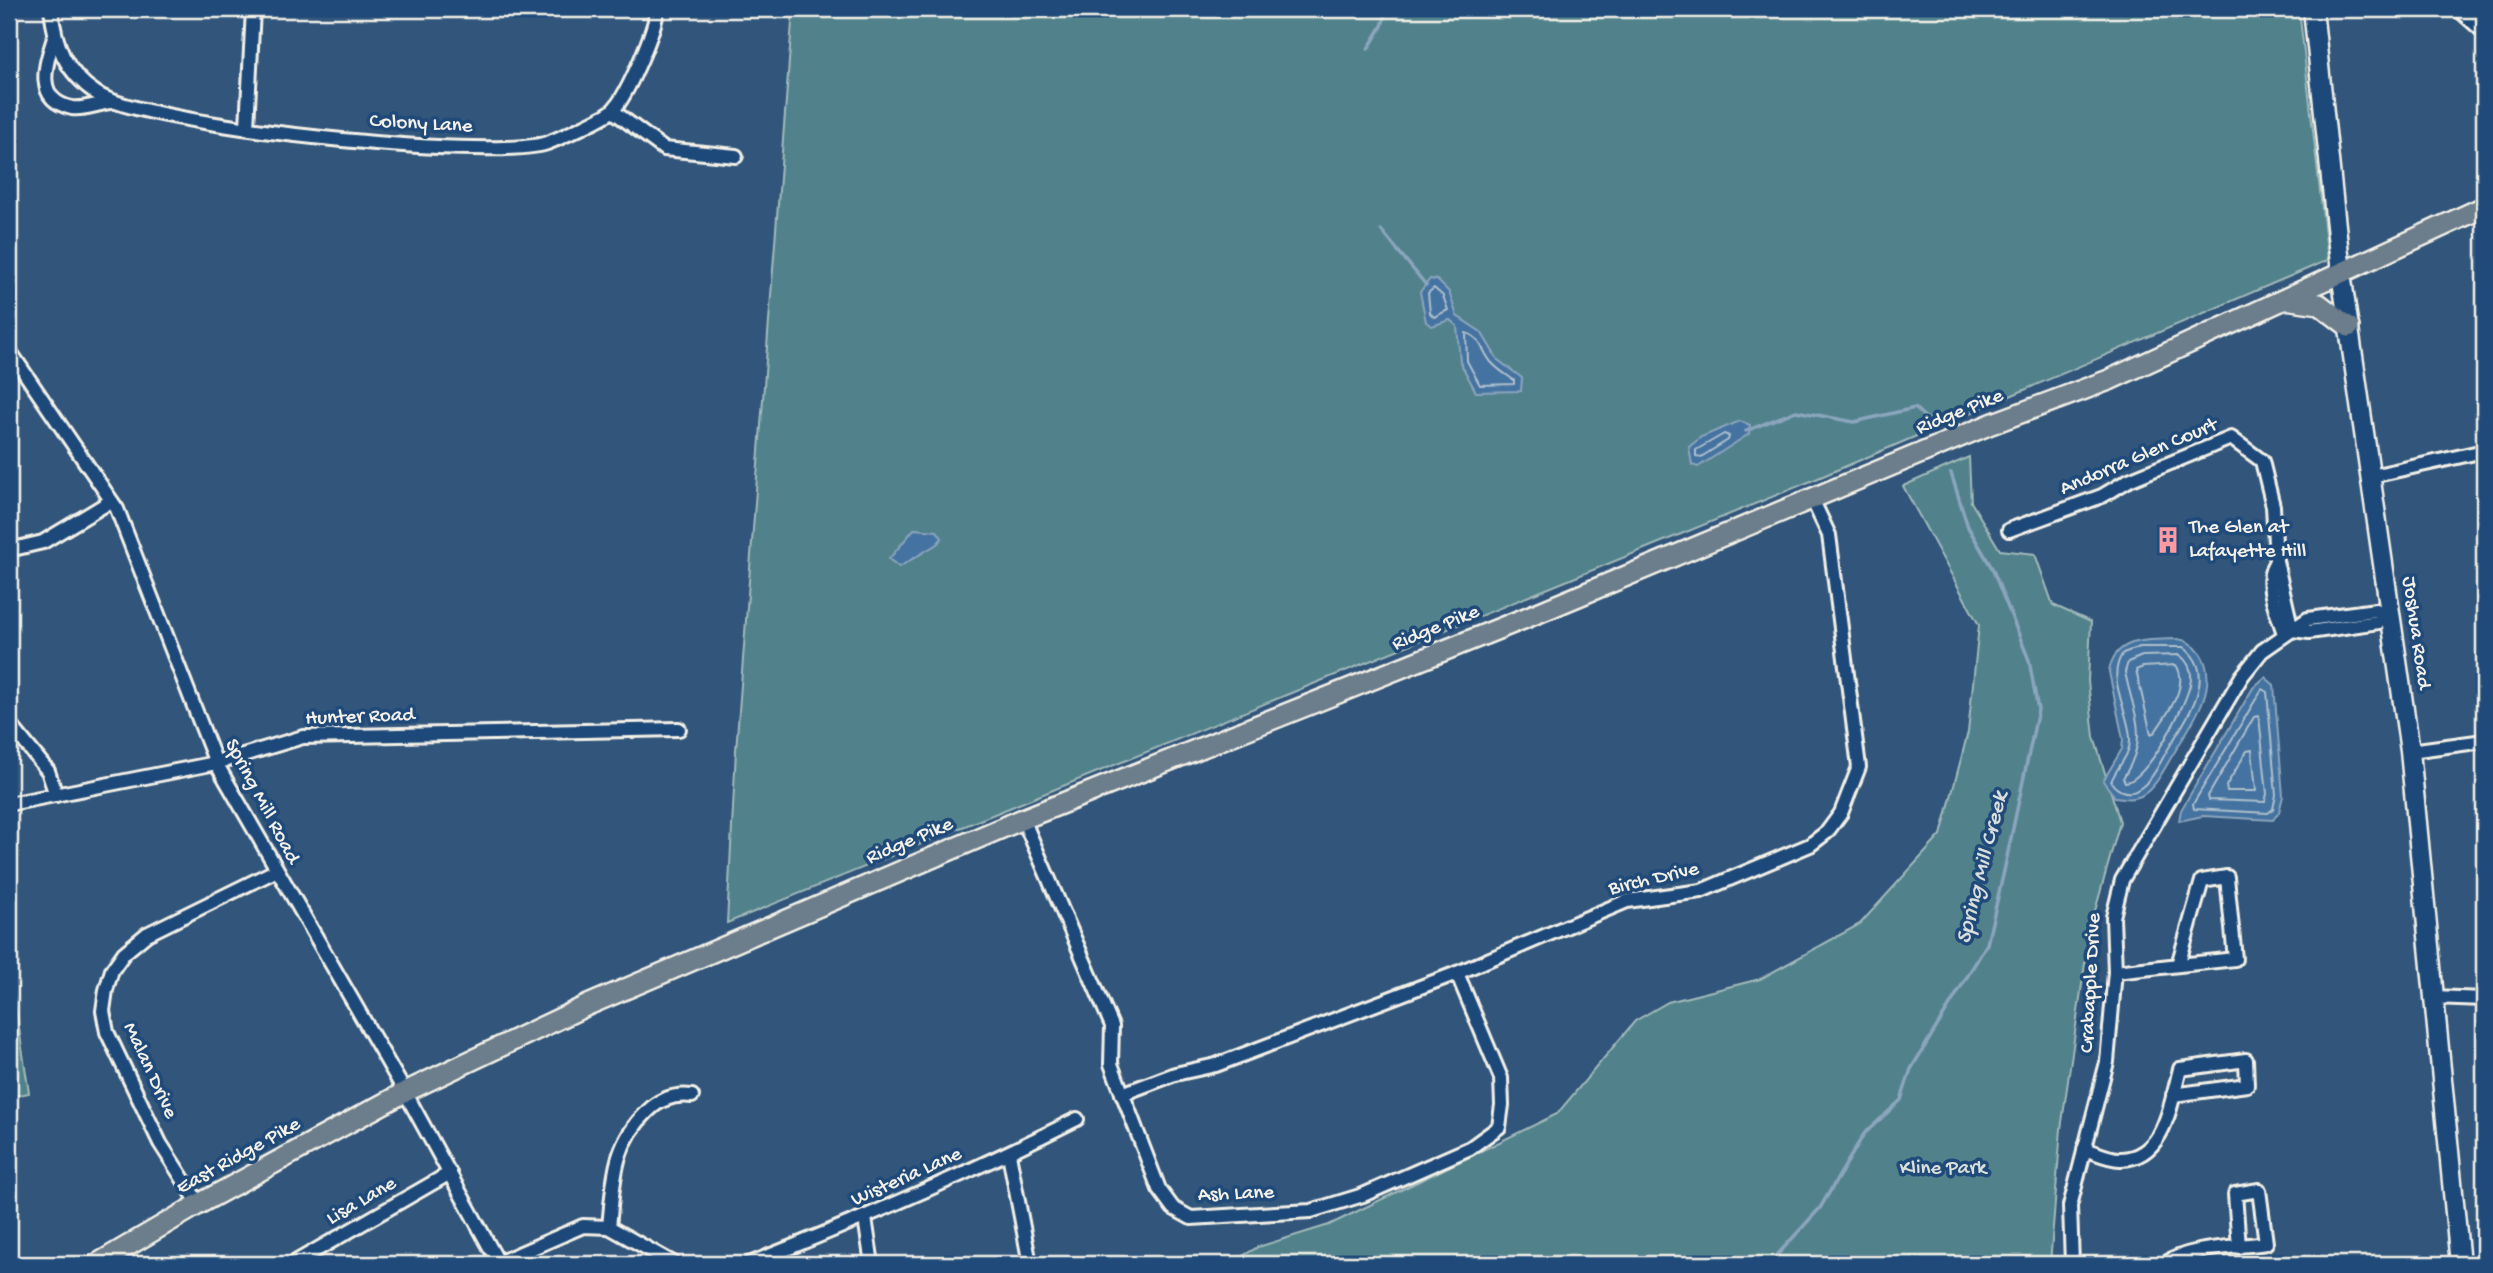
<svg xmlns="http://www.w3.org/2000/svg" width="2493" height="1273" viewBox="0 0 2493 1273" font-family="'Gochi Hand',sans-serif">
<rect width="100%" height="100%" fill="#31557b"/>
<filter id="ink" filterUnits="userSpaceOnUse"><feTurbulence type="fractalNoise" baseFrequency=".0143" numOctaves="2"/><feDisplacementMap in="SourceGraphic" scale="14" xChannelSelector="R" yChannelSelector="G"/><feConvolveMatrix kernelMatrix="1 2 1 2 8 2 1 2 1" color-interpolation-filters="sRGB"/></filter>
<g filter="url(#ink)">
<!-- green -->
<g fill="#51828c" stroke="#a2baba" stroke-width="2">
<path d="M793,9H2299L2328,260L1816,479L727,923L736,750Z"/>
<path d="M1969,457L1971,502L2000,550L2035,554L2053,605L2091,622L2088,681L2094,737L2120,822L2090,929L2061,1129L2050,1264H1211L1239,1258L1258,1247L1329,1225L1557,1114L1635,1021L1668,1002L1760,979L1860,924L1941,835L1968,732L1979,625L1903,486Z"/>
<path d="M9,963L29,1093L9,1097Z"/>
</g>
<!-- water -->
<g fill="#4573a1" stroke="#8ba5bd" stroke-width="2">
<path d="M1430,279L1437,280L1449,292L1457,316L1481,332L1498,360L1522,378L1521,391L1476,392L1460,362L1457,326L1450,320L1432,326L1426,322L1420,292Z"/>
<path d="M1740,421L1750,425L1749,434L1698,467L1692,465L1689,447L1701,437Z"/>
<path d="M914,529L937,531L942,538L937,544L899,567L889,559Z"/>
<path d="M2178,639C2187,640 2194,645 2200,653C2222,685 2190,726 2174,753C2165,767 2156,788 2141,796C2132,800 2124,798 2115,797L2103,781L2122,749L2123,739L2109,672C2114,636 2149,640 2178,639Z"/>
<path d="M2265,677L2274,685L2283,796L2279,812L2273,820L2203,816L2179,821L2181,810L2253,688Z"/>
</g>
<g fill="none" stroke-linecap="round" stroke-linejoin="round">
<!-- shore -->
<g stroke="#aebfcc" stroke-width="2">
<path d="M1434,288L1443,296L1448,310L1434,317L1430,313L1428,293Z"/>
<path d="M1466,333C1481,337 1482,351 1491,362C1498,370 1505,374 1514,380V384L1480,385L1467,361Z"/>
<path d="M1724,434L1729,436L1728,440L1701,457L1696,456V450Z"/>
<path d="M2140,647H2183C2221,674 2185,720 2168,749C2160,762 2153,780 2139,789C2129,796 2117,791 2111,782C2116,767 2131,756 2130,738C2129,711 2105,678 2123,653Z"/>
<path d="M2180,655C2187,661 2192,669 2191,679C2190,700 2145,784 2125,782L2123,778C2150,737 2134,716 2125,672L2128,662L2142,656Z"/>
<path d="M2176,665C2190,686 2166,715 2155,732L2151,734L2136,670L2143,667Z"/>
<path d="M2262,689L2267,692L2276,795L2273,809L2268,813L2194,809L2193,804Z"/>
<path d="M2259,716L2267,794L2265,802L2209,800L2208,796L2254,717Z"/>
<path d="M2252,750L2256,791H2227L2226,786L2247,751Z"/>
</g>
<!-- stream -->
<g stroke="#8ba5bd" stroke-width="3.5">
<path d="M1368,49L1382,26L1387,9"/>
<path d="M1381,230L1426,285"/>
<path d="M1746,431L1796,411L1854,422L1915,408L1930,422"/>
<path d="M1769,1264L1820,1208L1864,1134L1901,1100L1911,1069L1987,944L2004,871L2038,710L2029,660L1992,568L1968,527L1951,473"/>
</g>
<defs>
<g id="minor">
<path d="M51,9C55,45 65,72 96,93C143,126 491,162 547,143C558,139 606,117 613,110C627,96 656,29 657,9"/>
<path d="M2458,9L2484,32"/>
<path d="M54,38C46,63 33,100 72,108C85,110 99,103 111,102"/>
<path d="M613,111L664,149L736,156"/>
<path d="M247,127L253,9"/>
<path d="M9,350L117,509L216,763L405,1092L499,1264"/>
<path d="M2372,476L2484,451"/>
<path d="M2009,530L2102,496L2129,480L2231,438L2262,461L2273,506L2276,561L2292,630"/>
<path d="M9,550L43,542L111,501"/>
<path d="M2276,561C2262,583 2277,610 2284,634"/>
<path d="M2292,630L2309,632L2379,622L2388,617"/>
<path d="M9,723L48,771L56,795"/>
<path d="M2410,751L2484,741"/>
<path d="M9,804L216,763L303,737L679,729"/>
<path d="M1023,819L1112,1026L1111,1064L1159,1189L1173,1208L1191,1218L1311,1211L1363,1195L1470,1148L1499,1127L1502,1105L1501,1078L1457,973"/>
<path d="M2115,972L2235,959L2227,877L2202,881L2178,965"/>
<path d="M2433,997L2484,999"/>
<path d="M1122,1094L1175,1074L1216,1065L1457,973L1627,901L1701,891L1810,845L1827,832L1841,813L1859,767L1829,535L1812,499"/>
<path d="M2084,1149C2095,1152 2110,1160 2121,1159C2165,1158 2171,1102 2180,1069L2246,1060L2247,1085L2173,1095"/>
<path d="M1009,1154L1030,1264"/>
<path d="M199,1204L160,1143L107,1032L103,1011L106,990L112,970L124,953L147,934L275,871"/>
<path d="M865,1218L872,1264"/>
<path d="M609,1227C614,1181 612,1145 648,1111C661,1098 675,1094 692,1096"/>
<path d="M498,1263L583,1226L609,1227L675,1264"/>
<path d="M292,1264L450,1173"/>
<path d="M749,1264C860,1220 970,1173 1077,1119"/>
<path d="M2072,1264L2070,1206L2107,1062L2115,972L2113,917L2122,880L2242,676L2262,651L2308,619L2376,610L2388,617"/>
<path d="M2164,1264C2192,1246 2234,1248 2266,1243L2259,1190L2235,1194L2239,1247"/>
</g>
<path id="secondary" d="M2313,9L2341,273L2410,751L2460,1264"/>
<g id="primary">
<path d="M2285,299L2319,304L2349,327"/>
<path d="M97,1264L199,1204L405,1092L588,1005L1023,819L1528,617L1991,424L2109,380L2484,207"/>
</g>
</defs>
<!-- minor casing -->
<use href="#minor" stroke="#f4f1e8" stroke-width="18"/>
<!-- secondary casing -->
<use href="#secondary" stroke="#f4f1e8" stroke-width="23"/>
<!-- primary casing -->
<use href="#primary" stroke="#f4f1e8" stroke-width="24"/>
<!-- minor -->
<use href="#minor" stroke="#1f4a7a" stroke-width="12"/>
<!-- secondary -->
<use href="#secondary" stroke="#1f4a7a" stroke-width="18"/>
<!-- primary -->
<use href="#primary" stroke="#6c7d8b" stroke-width="19"/>
</g>
</g>
<!-- icons -->
<defs>
<symbol id="building-bare" viewBox="-9 -9 18 18"><path d="M-4-6H4V6H1V3H-1V6H-4ZM-2.5-4.3h1.7v1.8h-1.7ZM.8-4.3h1.7v1.8H.8ZM-2.5-1h1.7V.8h-1.7ZM.8-1h1.7V.8H.8Z" fill="#ff9aa2" stroke="#1f4a7a" stroke-width="2.5" paint-order="stroke"/></symbol>
</defs>
<g fill-rule="evenodd">
<use href="#building-bare" x="2149" y="521" width="38" height="38"/>
</g>
<g text-anchor="middle" dominant-baseline="central" stroke-width="7" stroke-linejoin="round" paint-order="stroke">
<!-- street labels -->
<g font-size="21" fill="#f4f1e8" stroke="#1f4a7a">
<text transform="translate(421 125) rotate(3)">Colony Lane</text>
<text transform="translate(1960 413) rotate(-22)">Ridge Pike</text>
<text transform="translate(2139 458) rotate(-23)">Andorra Glen Court</text>
<text transform="translate(1436 629) rotate(-22)">Ridge Pike</text>
<text transform="translate(2415 633) rotate(82)">Joshua Road</text>
<text transform="translate(360 718) rotate(-2)">Hunter Road</text>
<text transform="translate(261 802) rotate(62)">Spring Mill Road</text>
<text transform="translate(910 842) rotate(-23)">Ridge Pike</text>
<text transform="translate(1654 880) rotate(-13)">Birch Drive</text>
<text transform="translate(2092 983) rotate(-87)">Crabapple Drive</text>
<text transform="translate(149 1071) rotate(65)">Malan Drive</text>
<text transform="translate(239 1157) rotate(-29)">East Ridge Pike</text>
<text transform="translate(907 1178) rotate(-24)">Wisteria Lane</text>
<text transform="translate(1236 1195) rotate(-2)">Ash Lane</text>
<text transform="translate(362 1202) rotate(-30)">Lisa Lane</text>
</g>
<!-- poi labels -->
<g font-size="21" fill="#f4f1e8" stroke="#1f4a7a" text-anchor="start">
<text x="2189" y="528">The Glen at<tspan x="2189" dy="24">Lafayette Hill</tspan></text>
</g>
<!-- park labels -->
<g font-size="21" fill="#dce0da" stroke="#1f4a7a">
<text x="1943" y="1169">Kline Park</text>
</g>
<!-- water labels -->
<g font-size="23" font-style="italic" fill="#dadedd" stroke="#1f4a7a">
<text transform="translate(1983 868) rotate(-76)">Spring Mill Creek</text>
</g>
</g>
<!-- margin -->
<rect width="2493" height="1273" fill="none" stroke="#1f4a7a" stroke-width="35"/>
<rect x="18" y="18" width="2458" height="1238" fill="none" stroke="#f4f1e8" stroke-width="2.5" filter="url(#ink)"/>
</svg>
